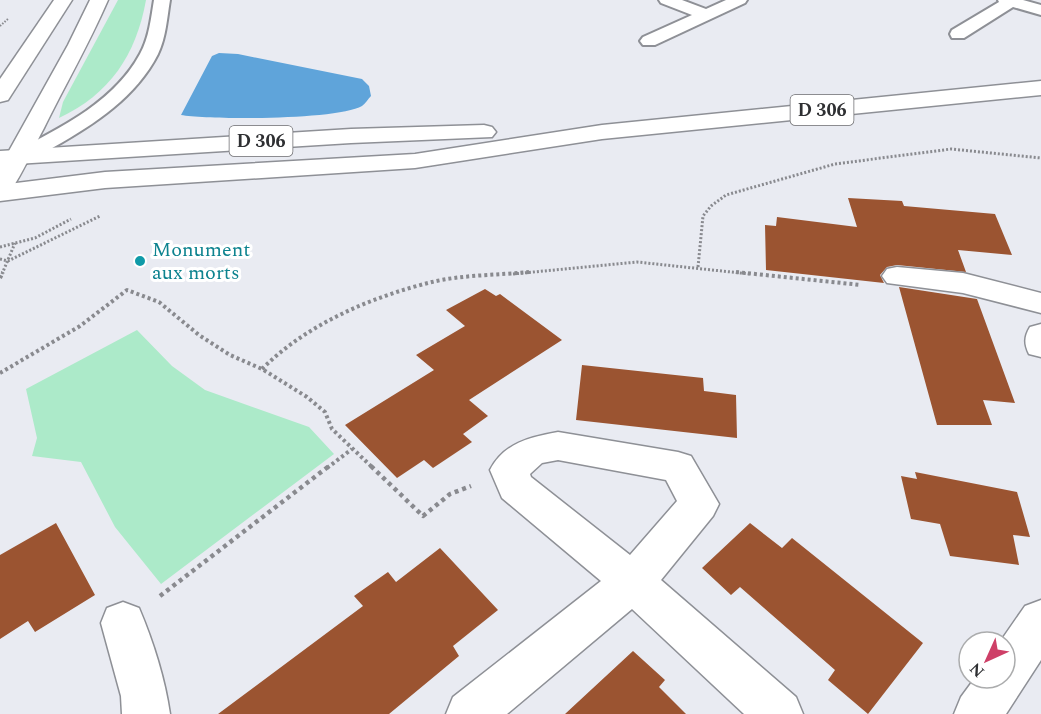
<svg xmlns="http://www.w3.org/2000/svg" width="1041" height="714" viewBox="0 0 1041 714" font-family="Spectral,serif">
<rect width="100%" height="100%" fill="#e9ebf2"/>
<!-- green -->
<g fill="#aceac9">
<path d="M118,0H146C136,55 110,94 59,118L63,102Z"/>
<path d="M137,330L172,366L205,390L309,427L334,454L161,584L115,527L81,462L32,456L37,438L26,389Z"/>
</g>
<!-- water -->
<path fill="#5fa4da" d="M219,53L238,54L362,79L369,86L371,96C368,99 365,104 362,106C338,120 210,120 181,115L212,56Z"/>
<!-- building -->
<g fill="#9b5431">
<path d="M848,198L902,201L904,206L995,214L1012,255L958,250L966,272L897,265L887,267L880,275L884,283L766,270L765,225L776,226L777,217L857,227Z"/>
<path d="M899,287L977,299L1015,403L983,400L992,425H937Z"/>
<path d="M485,289L496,296L500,294L562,340L469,400L488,416L463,434L472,442L433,468L424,460L397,478L345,425L434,370L416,355L465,326L446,310Z"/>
<path d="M582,365L703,378L704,391L736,395L737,438L576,420Z"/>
<path d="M915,472L1017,492L1030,537L1013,535L1019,565L950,556L940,524L911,519L901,476L917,479Z"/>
<path d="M56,523L95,595L35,632L28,621L0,639V555Z"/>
<path d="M750,523L782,548L792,538L923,643L868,714L828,680L835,670L740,587L731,595L702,568Z"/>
<path d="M440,548L498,610L453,646L459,656L389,714H218L363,606L354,596L388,572L396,582Z"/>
<path d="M633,651L665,680L659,687L686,714H565Z"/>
</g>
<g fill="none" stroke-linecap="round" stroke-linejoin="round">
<defs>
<g id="service">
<path d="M154,0H170C167,18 166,37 158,54C136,97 95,124 54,147C37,157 19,169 0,174V159C50,133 112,106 140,54C149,38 151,18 154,0Z"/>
<path d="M659,0H682L706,9L726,0H747L745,3L655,45H643L640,41L643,37L692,15L661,3Z"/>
<path d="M998,0H1023L1041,5V15L1013,7L964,38H952L950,34L952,30L999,2Z"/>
</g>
<g id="minor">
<path d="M897,267L963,273L1041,293V313L963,293L887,283L882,276L887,269Z"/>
<path d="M1041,324V357L1029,354C1024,344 1024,337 1030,327Z"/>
<path d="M558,432L678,452L691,456L719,504L713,516L661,580L796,697L803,714H744L632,609L507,714H446L453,697L601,581L502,498L490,470C504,443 530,437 558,432ZM558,460L666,480L677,501L630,555L531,477L530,474L542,463Z"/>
<path d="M1041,600V660L1006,714H954L961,697L975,678H1005V642H1000L1025,606Z"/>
<path d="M123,602L139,608C153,641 165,679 170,714H122L121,696L101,623L107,608Z"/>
</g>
<g id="secondary">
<path d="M54,0H72L8,100L0,102V79Z"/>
<path d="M90,0H108C89,44 65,85 44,128C32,150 24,172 9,193L0,195V167L68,45Z"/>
</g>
<g id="primary">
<path d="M1041,81V95L602,139L415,168L105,188L0,201V185L105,172L415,154L602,125Z"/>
<path d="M484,125L492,127L496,132L492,137L351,143L0,165V151L351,129Z"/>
</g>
</defs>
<!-- service casing -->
<use href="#service" stroke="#8e9096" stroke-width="4"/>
<!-- minor casing -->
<use href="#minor" stroke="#8e9096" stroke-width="3"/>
<!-- secondary casing -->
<use href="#secondary" stroke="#8e9096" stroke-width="3"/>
<!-- primary casing -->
<use href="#primary" stroke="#8e9096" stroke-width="3"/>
<!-- path-far3 -->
<path stroke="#898a8f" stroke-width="2" stroke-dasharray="1.5 1.5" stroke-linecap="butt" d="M0,26L8,19"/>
<!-- path-far2 -->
<g stroke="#898a8f" stroke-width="3" stroke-dasharray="2 2" stroke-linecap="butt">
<path d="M0,247L35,238L71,219"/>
<path d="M0,259L8,261L100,216"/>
<path d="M698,267L703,216L711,206L726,195L835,164L951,149L1041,158"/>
<path d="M2,274L15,243"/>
<path d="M513,274L637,262L750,274"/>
</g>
<!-- path-far1 -->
<g stroke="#898a8f" stroke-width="4" stroke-dasharray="3 3" stroke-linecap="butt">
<path d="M736,272L861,285"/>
<path d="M0,278L3,272"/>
<path d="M262,369C307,324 371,297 432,282C460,275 499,275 529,272"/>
<path d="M0,373L80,326L127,290L159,302L199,335L230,355L262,369L307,397L325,412L332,429L373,468"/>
<path d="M327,468L352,449"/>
</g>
<!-- path -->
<g stroke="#898a8f" stroke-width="4.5" stroke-dasharray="4 4" stroke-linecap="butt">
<path d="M371,466L423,516L450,494L471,486"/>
<path d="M160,596L329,466"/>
</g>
<!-- service -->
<use href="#service" fill="#fff" fill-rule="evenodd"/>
<!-- minor -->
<use href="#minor" fill="#fff" fill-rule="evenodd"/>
<!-- secondary -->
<use href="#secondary" fill="#fff" fill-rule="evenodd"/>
<!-- primary -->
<use href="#primary" fill="#fff" fill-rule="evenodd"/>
</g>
<!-- markers -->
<circle fill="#0f9aa8" stroke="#fff" stroke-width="2" cx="140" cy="261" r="6"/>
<g text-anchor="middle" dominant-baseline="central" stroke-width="6" stroke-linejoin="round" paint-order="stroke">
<!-- shield labels -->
<g fill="#fff" stroke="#6d6d70" stroke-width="1.5">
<rect x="790.5" y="95" width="63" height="30" rx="4.5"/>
<rect x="229.5" y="126" width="63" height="30" rx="4.5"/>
</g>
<g font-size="18" font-weight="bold" fill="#2e2f32">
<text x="822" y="110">D 306</text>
<text x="261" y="141">D 306</text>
</g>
<!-- culture labels -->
<g font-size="20" fill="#0d838f" stroke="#fff" text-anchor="start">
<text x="152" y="250">Monument<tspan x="152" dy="23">aux morts</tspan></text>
</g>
</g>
<!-- north arrow -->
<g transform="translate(987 660) rotate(225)"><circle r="28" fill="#ffffff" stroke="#abacad" stroke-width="1.5"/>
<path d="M0-4.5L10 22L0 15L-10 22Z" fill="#ce3f67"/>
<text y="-9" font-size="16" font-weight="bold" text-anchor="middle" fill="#2e2f32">N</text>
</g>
</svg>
